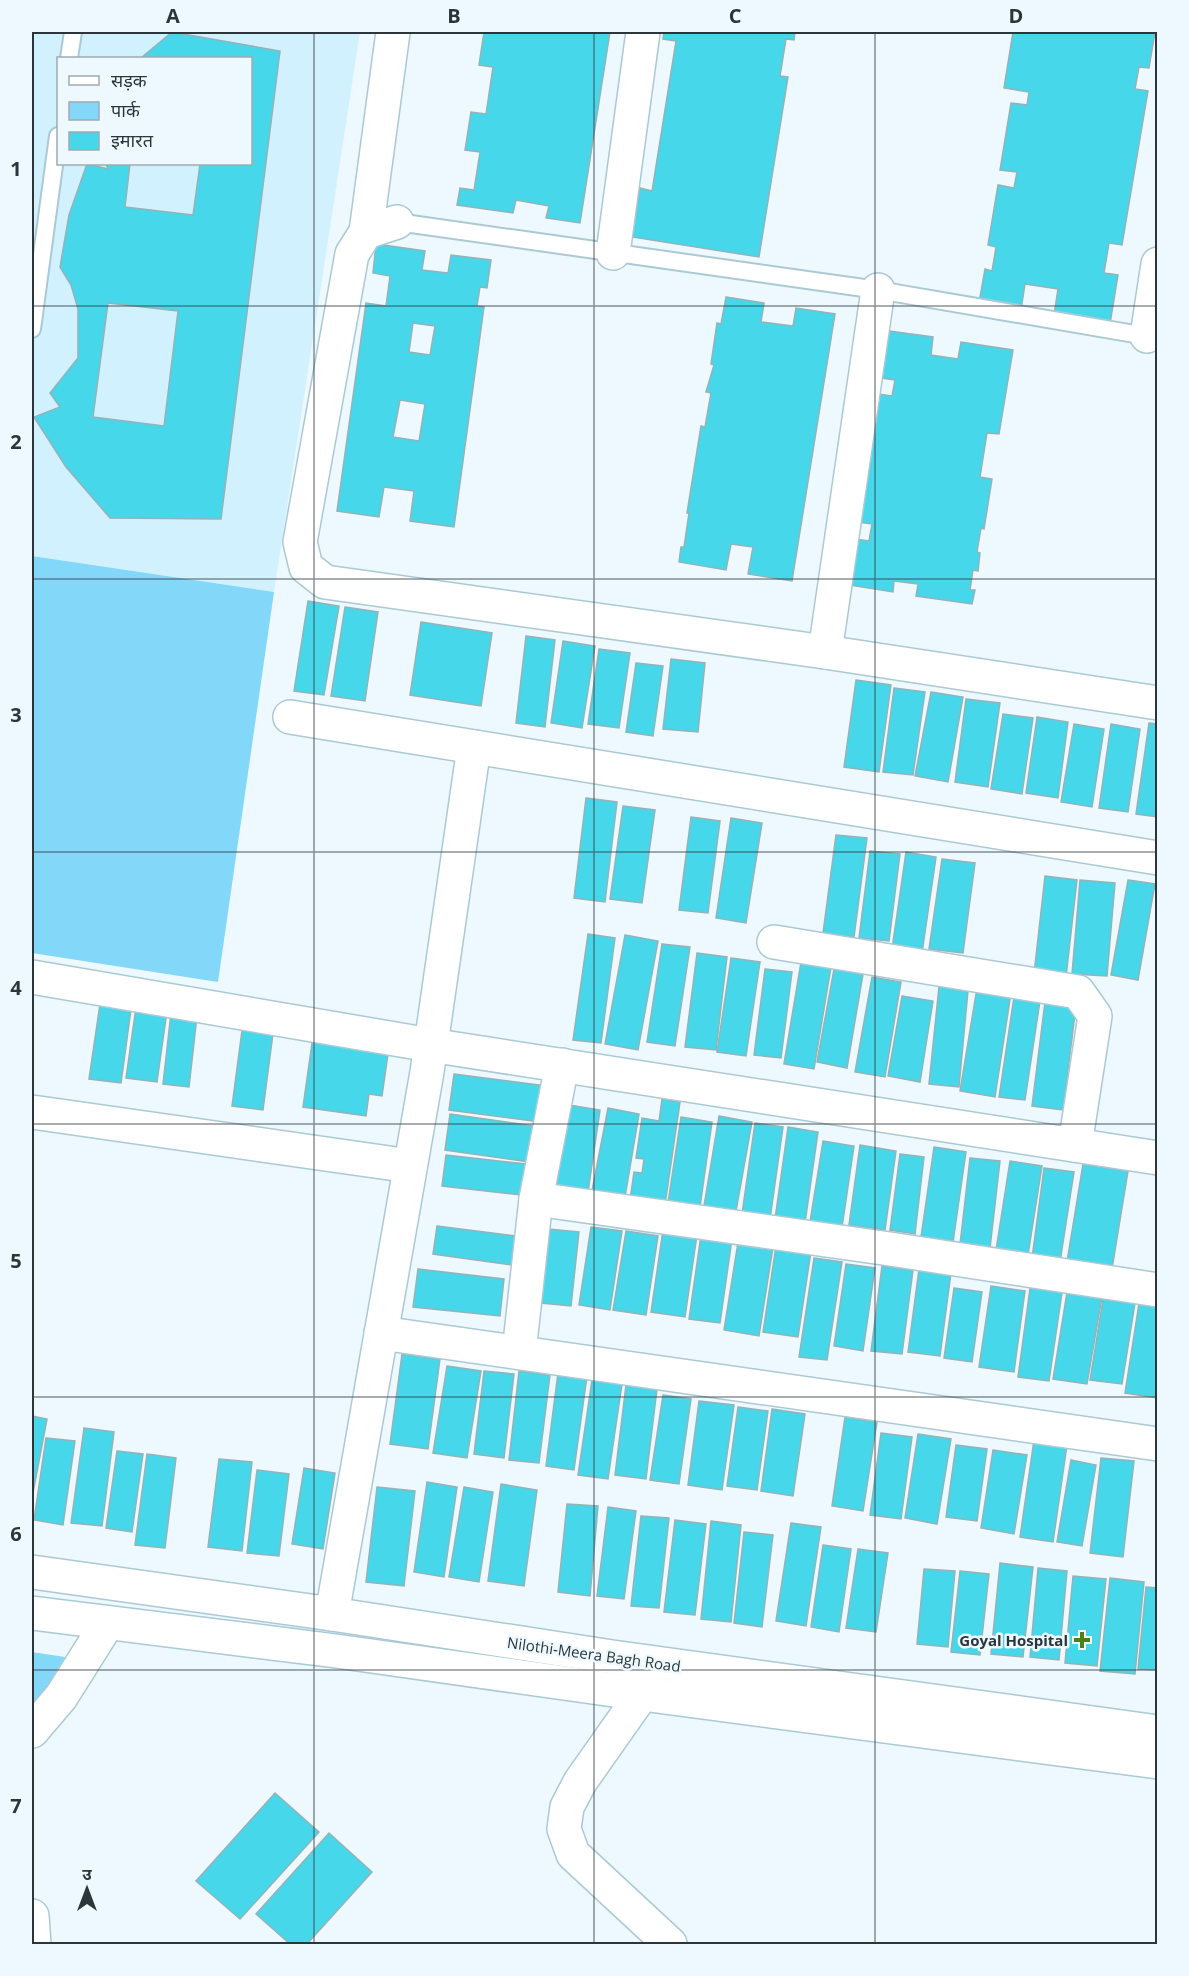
<svg xmlns="http://www.w3.org/2000/svg" width="1189" height="1976" viewBox="0 0 1189 1976" font-family="'Open Sans','Noto Sans Devanagari',sans-serif">
<rect width="100%" height="100%" fill="#edf9fe"/>
<!-- built -->
<path fill="#d2f1fe" fill-rule="evenodd" d="M32,32H360L274,592L32,556ZM58,58H250V164H58Z"/>
<!-- green -->
<g fill="#83d7f8">
<path d="M32,556L274,592L218,982L32,953Z"/>
<path d="M32,1652L65,1657L32,1711Z"/>
</g>
<!-- building -->
<g fill="#46d8ea" stroke="#92b3b7" stroke-width="1.5" fill-rule="evenodd">
<path d="M172,32L280,51L221,519L110,518L66,467L34,417L60,407L50,393L78,358V309L71,285L60,267L69,215L87,164L108,169L106,164H130L125,207L193,215L200,164H250V58H141ZM108,303L178,311L164,426L93,417Z"/>
<path d="M484,32H610L580,223L546,218L549,206L516,200L513,213L457,205L460,188L474,190L480,152L465,150L471,112L486,114L493,67L479,65Z"/>
<path d="M664,32H795L794,40L786,39L780,76L788,77L759,257L632,237L640,188L652,191L676,41L663,39Z"/>
<path d="M1013,32H1155L1149,68L1139,67L1135,89L1148,91L1122,245L1109,243L1104,273L1118,275L1110,324L1054,315L1058,289L1025,284L1021,310L979,303L985,269L992,271L996,247L988,245L998,185L1014,188L1017,172L1000,170L1011,103L1027,105L1029,92L1004,88Z"/>
<path d="M376,244L425,251L422,270L448,273L451,255L491,260L487,288L480,287L477,306L484,307L454,527L410,521L414,491L384,487L379,517L337,511L366,303L386,306L390,276L373,273ZM413,323L435,326L430,355L409,352ZM400,400L425,404L419,441L393,437Z"/>
<path d="M726,297L764,303L761,322L793,326L796,308L835,314L792,581L748,574L753,547L731,544L726,570L679,562L681,547H684L689,513H687L701,426L705,427L711,393L706,392L714,365L711,364L717,323L721,324Z"/>
<path d="M889,331L933,337L931,355L958,359L961,342L1013,350L999,434L987,433L980,477L992,479L984,529L981,528L977,552L980,553L978,571L973,570L970,590H975L972,604L916,596L918,584L894,581L893,592L849,585L856,539L869,541L872,524L859,522L879,394L892,396L895,380L882,378Z"/>
<path d="M308,601L339,606L324,695L294,691Z"/>
<path d="M345,607L378,612L365,701L331,696Z"/>
<path d="M421,622L492,633L481,706L410,695Z"/>
<path d="M526,636L555,640L545,727L516,723Z"/>
<path d="M563,641L595,646L582,728L551,723Z"/>
<path d="M599,649L630,653L619,728L588,724Z"/>
<path d="M671,659L705,663L698,732L663,729Z"/>
<path d="M636,663L663,666L653,736L626,732Z"/>
<path d="M856,680L891,685L879,772L844,767Z"/>
<path d="M894,688L925,692L913,775L883,772Z"/>
<path d="M931,692L963,697L948,782L915,776Z"/>
<path d="M966,699L1000,703L988,787L955,782Z"/>
<path d="M1003,714L1033,718L1022,794L991,789Z"/>
<path d="M1037,717L1068,722L1058,798L1026,793Z"/>
<path d="M1149,723L1158,724V817L1136,814Z"/>
<path d="M1074,724L1104,729L1092,807L1061,802Z"/>
<path d="M1111,724L1140,729L1128,812L1099,808Z"/>
<path d="M586,798L617,802L605,902L574,898Z"/>
<path d="M623,806L655,810L642,903L610,899Z"/>
<path d="M691,817L720,821L708,913L679,910Z"/>
<path d="M731,818L762,823L746,923L716,918Z"/>
<path d="M836,835L867,838L854,937L823,933Z"/>
<path d="M870,851L900,854L889,941L859,938Z"/>
<path d="M906,852L936,857L922,953L892,949Z"/>
<path d="M942,859L975,863L963,953L929,949Z"/>
<path d="M1045,876L1077,880L1066,977L1034,974Z"/>
<path d="M1080,880L1115,883L1107,976L1072,974Z"/>
<path d="M1128,880L1155,884L1138,980L1111,975Z"/>
<path d="M588,934L615,938L601,1043L573,1040Z"/>
<path d="M625,935L658,941L638,1050L605,1044Z"/>
<path d="M662,944L690,947L675,1046L647,1042Z"/>
<path d="M697,953L727,957L716,1050L685,1047Z"/>
<path d="M802,956L832,961L814,1069L784,1064Z"/>
<path d="M731,958L760,962L746,1056L717,1052Z"/>
<path d="M765,969L792,972L781,1058L754,1055Z"/>
<path d="M834,969L863,974L847,1068L817,1062Z"/>
<path d="M872,977L901,982L885,1077L855,1072Z"/>
<path d="M940,977L969,980L959,1087L929,1084Z"/>
<path d="M977,988L1011,993L995,1097L960,1091Z"/>
<path d="M902,996L933,1001L920,1082L888,1076Z"/>
<path d="M101,997L132,1002L121,1083L89,1079Z"/>
<path d="M1014,997L1040,1001L1025,1100L999,1097Z"/>
<path d="M137,1000L168,1004L157,1082L126,1078Z"/>
<path d="M1045,1002L1076,1006L1063,1110L1032,1106Z"/>
<path d="M172,1004L198,1007L189,1087L163,1084Z"/>
<path d="M243,1023L274,1026L263,1110L232,1106Z"/>
<path d="M313,1036L389,1047L382,1096L369,1094L366,1116L303,1107Z"/>
<path d="M454,1074L546,1086L540,1122L449,1110Z"/>
<path d="M662,1099L680,1102L664,1212L629,1207L634,1172L642,1173L644,1159L636,1158L642,1118L659,1121Z"/>
<path d="M569,1105L600,1110L587,1199L555,1194Z"/>
<path d="M608,1108L639,1114L625,1197L592,1191Z"/>
<path d="M450,1114L534,1126L529,1162L445,1150Z"/>
<path d="M719,1116L752,1122L736,1211L704,1206Z"/>
<path d="M681,1117L712,1122L699,1214L667,1209Z"/>
<path d="M755,1123L783,1127L770,1219L742,1214Z"/>
<path d="M788,1127L818,1132L805,1223L775,1219Z"/>
<path d="M823,1141L854,1146L842,1227L810,1222Z"/>
<path d="M860,1145L896,1151L885,1230L849,1225Z"/>
<path d="M934,1147L966,1152L952,1249L920,1244Z"/>
<path d="M900,1154L924,1157L915,1234L890,1230Z"/>
<path d="M446,1155L526,1164L522,1195L442,1186Z"/>
<path d="M970,1158L1000,1161L989,1257L959,1253Z"/>
<path d="M1010,1161L1042,1166L1028,1255L996,1250Z"/>
<path d="M1083,1164L1128,1171L1111,1275L1066,1268Z"/>
<path d="M1044,1168L1074,1172L1060,1262L1032,1258Z"/>
<path d="M437,1226L523,1237L519,1266L433,1254Z"/>
<path d="M591,1227L622,1231L610,1310L579,1305Z"/>
<path d="M548,1229L579,1232L571,1306L541,1303Z"/>
<path d="M663,1230L697,1235L685,1317L651,1312Z"/>
<path d="M626,1231L658,1236L646,1315L613,1310Z"/>
<path d="M701,1235L732,1239L720,1323L689,1319Z"/>
<path d="M739,1236L774,1241L759,1336L724,1330Z"/>
<path d="M777,1239L812,1245L798,1337L763,1332Z"/>
<path d="M814,1258L842,1262L827,1360L799,1357Z"/>
<path d="M846,1264L875,1268L863,1351L834,1346Z"/>
<path d="M882,1266L913,1270L902,1354L871,1351Z"/>
<path d="M418,1269L504,1279L500,1316L413,1307Z"/>
<path d="M919,1269L951,1273L940,1356L908,1352Z"/>
<path d="M1031,1281L1063,1286L1049,1381L1018,1377Z"/>
<path d="M991,1286L1025,1291L1014,1372L979,1367Z"/>
<path d="M1068,1286L1103,1291L1087,1384L1053,1379Z"/>
<path d="M954,1288L982,1292L972,1362L944,1358Z"/>
<path d="M1104,1293L1136,1297L1122,1384L1090,1380Z"/>
<path d="M1140,1297L1158,1300V1398L1125,1393Z"/>
<path d="M402,1354L440,1359L428,1449L390,1444Z"/>
<path d="M447,1366L481,1371L467,1458L433,1453Z"/>
<path d="M484,1371L514,1374L504,1458L474,1454Z"/>
<path d="M519,1371L550,1375L539,1463L509,1460Z"/>
<path d="M558,1373L587,1376L574,1470L546,1466Z"/>
<path d="M592,1380L622,1384L608,1479L578,1475Z"/>
<path d="M626,1385L657,1389L646,1479L615,1475Z"/>
<path d="M663,1395L691,1399L679,1484L650,1480Z"/>
<path d="M699,1401L734,1405L722,1490L688,1485Z"/>
<path d="M738,1407L768,1411L757,1490L727,1486Z"/>
<path d="M772,1409L805,1414L793,1496L761,1491Z"/>
<path d="M32,1416L47,1419L32,1498Z"/>
<path d="M845,1417L877,1422L863,1511L832,1506Z"/>
<path d="M84,1428L114,1432L102,1526L71,1523Z"/>
<path d="M881,1433L912,1437L901,1519L870,1515Z"/>
<path d="M918,1434L951,1439L937,1524L905,1518Z"/>
<path d="M46,1438L75,1441L63,1525L34,1520Z"/>
<path d="M1034,1440L1067,1445L1053,1542L1020,1537Z"/>
<path d="M956,1445L987,1449L977,1521L946,1517Z"/>
<path d="M993,1450L1027,1455L1014,1534L981,1528Z"/>
<path d="M117,1451L143,1454L132,1532L106,1528Z"/>
<path d="M147,1454L176,1458L165,1548L135,1545Z"/>
<path d="M1101,1458L1134,1461L1123,1557L1090,1553Z"/>
<path d="M219,1459L252,1462L242,1551L208,1547Z"/>
<path d="M1071,1460L1096,1465L1082,1546L1057,1542Z"/>
<path d="M304,1468L335,1473L323,1549L292,1544Z"/>
<path d="M257,1470L289,1474L279,1556L247,1553Z"/>
<path d="M427,1482L457,1487L444,1577L414,1572Z"/>
<path d="M501,1484L537,1490L524,1586L488,1581Z"/>
<path d="M377,1487L415,1491L404,1586L366,1582Z"/>
<path d="M464,1487L493,1492L479,1582L449,1577Z"/>
<path d="M567,1504L598,1506L590,1596L558,1592Z"/>
<path d="M608,1507L636,1511L624,1599L597,1596Z"/>
<path d="M641,1516L669,1518L659,1608L631,1606Z"/>
<path d="M675,1520L706,1524L695,1615L664,1612Z"/>
<path d="M711,1521L741,1525L731,1622L701,1619Z"/>
<path d="M791,1523L821,1527L806,1626L776,1621Z"/>
<path d="M744,1532L773,1535L762,1627L734,1623Z"/>
<path d="M823,1545L851,1549L839,1632L811,1627Z"/>
<path d="M858,1549L888,1553L876,1632L846,1628Z"/>
<path d="M1000,1563L1033,1567L1023,1657L991,1654Z"/>
<path d="M1038,1568L1067,1571L1059,1660L1030,1657Z"/>
<path d="M924,1569L955,1571L948,1647L917,1644Z"/>
<path d="M960,1571L989,1574L980,1655L951,1652Z"/>
<path d="M1073,1576L1106,1579L1097,1666L1065,1663Z"/>
<path d="M1110,1578L1144,1582L1135,1674L1100,1671Z"/>
<path d="M1146,1587L1158,1588V1670L1138,1669Z"/>
<path d="M275,1793L319,1832L240,1919L196,1881Z"/>
<path d="M329,1833L372,1872L307,1944H290L256,1914Z"/>
</g>
<g fill="none" stroke-linecap="round" stroke-linejoin="round">
<defs>
<g id="lane">
<path d="M69,58L73,32"/>
<path d="M397,222L878,290L1152,337"/>
<path d="M32,329L58,136"/>
</g>
<g id="street">
<path d="M397,222L366,232L352,254L300,542L306,567L325,582L825,652L1158,703"/>
<path d="M366,232L393,32"/>
<path d="M613,253L643,32"/>
<path d="M1147,336L1158,264"/>
<path d="M825,652L878,290"/>
<path d="M290,717L1158,858"/>
<path d="M774,942L1078,992L1095,1016L1075,1145"/>
<path d="M32,977L430,1045L1158,1158"/>
<path d="M32,1112L410,1166"/>
<path d="M536,1199L890,1249L1158,1290"/>
<path d="M381,1333L1158,1444"/>
<path d="M519,1352L536,1199L562,1065"/>
<path d="M332,1614L427,1072L474,747"/>
<path d="M646,1669L642,1694L580,1782L567,1807L564,1829L573,1854L670,1944"/>
<path d="M32,1731L61,1697L107,1624"/>
<path d="M32,1916L34,1944"/>
</g>
<g id="secondary">
<path d="M32,1572L332,1614L612,1657L1158,1732"/>
<path d="M32,1613L336,1651L642,1694L1158,1762"/>
</g>
</defs>
<!-- lane casing -->
<use href="#lane" stroke="#abc9d5" stroke-width="20"/>
<!-- street casing -->
<use href="#street" stroke="#abc9d5" stroke-width="36"/>
<!-- secondary casing -->
<use href="#secondary" stroke="#abc9d5" stroke-width="36"/>
<!-- lane -->
<use href="#lane" stroke="#fff" stroke-width="16"/>
<!-- street -->
<use href="#street" stroke="#fff" stroke-width="33"/>
<!-- secondary -->
<use href="#secondary" stroke="#fff" stroke-width="33"/>
</g>
<!-- grid -->
<path fill="none" stroke="#2b363b" stroke-width="1.5" stroke-opacity="0.55" d="M314,32V1944M594,32V1944M875,32V1944M32,306H1158M32,579H1158M32,852H1158M32,1124H1158M32,1397H1158M32,1670H1158"/>
<!-- markers -->
<path fill="#4c8117" stroke="#edf9fe" stroke-width="2" d="M1079 1631h6v6h6v6h-6v6h-6v-6h-6v-6h6z"/>
<g text-anchor="middle" dominant-baseline="central" stroke-width="5" stroke-linejoin="round" paint-order="stroke">
<!-- poi labels -->
<g font-size="15" font-weight="bold" fill="#2b363b" stroke="#edf9fe" text-anchor="end">
<text x="1068" y="1640">Goyal Hospital</text>
</g>
<!-- street labels -->
<g font-size="15" fill="#2b363b" stroke="#edf9fe">
<text transform="translate(594 1654) rotate(8)">Nilothi-Meera Bagh Road</text>
</g>
</g>
<!-- border -->
<rect width="1189" height="1976" fill="none" stroke="#edf9fe" stroke-width="66"/>
<!-- legend -->
<rect x="57" y="57" width="195" height="108" fill="#edf9fe" stroke="#9fabb0" stroke-width="1.5"/>
<rect x="69" y="76" width="30" height="9" fill="#ffffff" stroke="#9fabb0" stroke-width="1.5"/>
<text x="111" y="87" font-size="18" fill="#2b363b">सड़क</text>
<rect x="69" y="102" width="30" height="18" fill="#83d7f8" stroke="#9fabb0" stroke-width="1.5"/>
<text x="111" y="117" font-size="18" fill="#2b363b">पार्क</text>
<rect x="69" y="132" width="30" height="18" fill="#46d8ea" stroke="#9fabb0" stroke-width="1.5"/>
<text x="111" y="147" font-size="18" fill="#2b363b">इमारत</text>
<!-- north arrow -->
<g transform="translate(87 1889)" stroke="#edf9fe" stroke-width="4.5" paint-order="stroke">
<path d="M0-4.5L10 22L0 15L-10 22Z" fill="#2b363b"/>
<text y="-9" font-size="16" font-weight="bold" text-anchor="middle" fill="#2b363b">उ</text>
</g>
<rect x="33" y="33" width="1123" height="1910" fill="none" stroke="#2b363b" stroke-width="2"/>
<g font-size="20" text-anchor="middle" font-weight="bold" fill="#2b363b">
<text x="173" y="23">A</text>
<text x="454" y="23">B</text>
<text x="735" y="23">C</text>
<text x="1016" y="23">D</text>
<text x="16" y="176">1</text>
<text x="16" y="449">2</text>
<text x="16" y="722">3</text>
<text x="16" y="995">4</text>
<text x="16" y="1268">5</text>
<text x="16" y="1541">6</text>
<text x="16" y="1813">7</text>
</g>
</svg>
